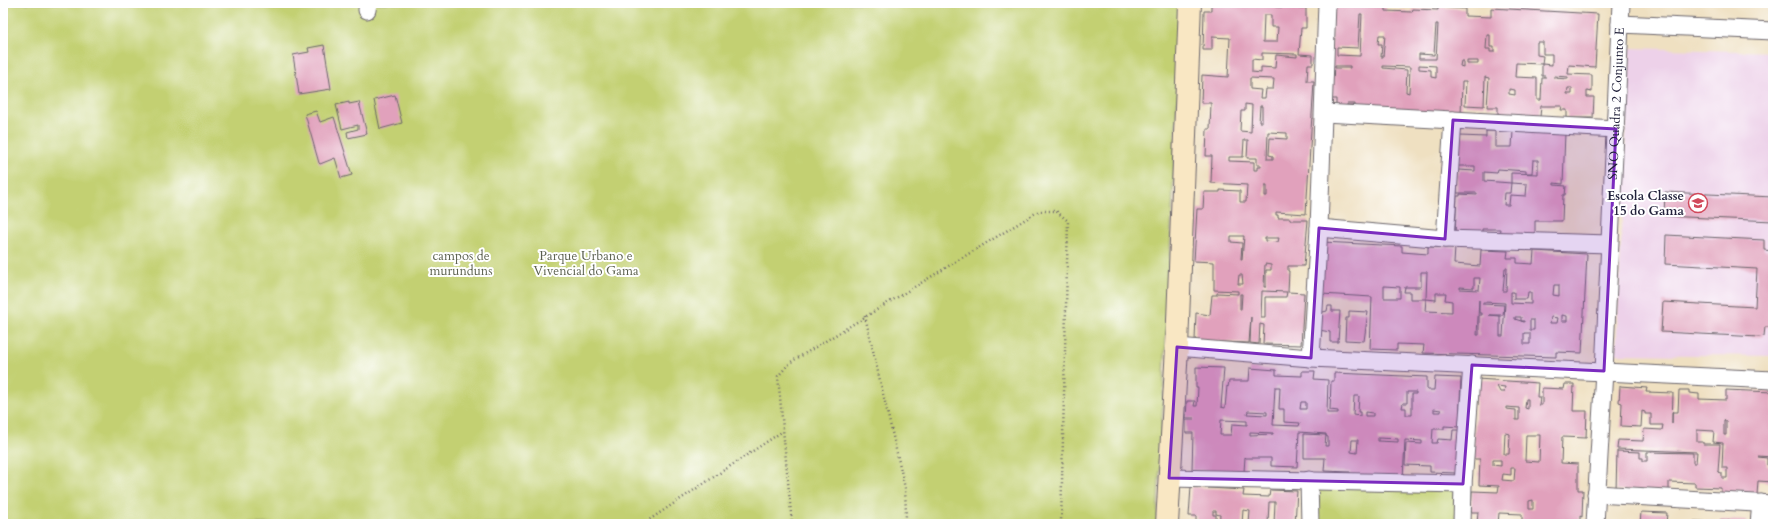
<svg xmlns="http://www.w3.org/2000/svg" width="1776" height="527" viewBox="0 0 1776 527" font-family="Cardo,serif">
<rect width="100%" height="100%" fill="#fff"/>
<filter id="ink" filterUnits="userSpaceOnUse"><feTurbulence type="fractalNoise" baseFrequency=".025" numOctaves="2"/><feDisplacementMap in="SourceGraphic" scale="8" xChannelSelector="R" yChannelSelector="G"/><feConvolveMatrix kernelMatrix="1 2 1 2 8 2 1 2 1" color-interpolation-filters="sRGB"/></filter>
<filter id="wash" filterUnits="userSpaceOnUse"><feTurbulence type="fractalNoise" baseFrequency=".012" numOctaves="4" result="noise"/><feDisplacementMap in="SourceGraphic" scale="16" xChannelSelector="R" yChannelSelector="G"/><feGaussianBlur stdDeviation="0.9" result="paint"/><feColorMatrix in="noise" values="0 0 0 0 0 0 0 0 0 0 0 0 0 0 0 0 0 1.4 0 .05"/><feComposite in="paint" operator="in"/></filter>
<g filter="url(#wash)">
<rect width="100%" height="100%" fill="#efe0c1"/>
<!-- built -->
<path fill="#edd1e9" d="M1630,48L1773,52V356L1616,354Z"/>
<!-- green -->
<g fill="#c3d072" stroke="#727956">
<path d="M3,3H1182L1157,524H3Z"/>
<path d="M1319,484L1457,488L1456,524H1318Z"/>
</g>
<g id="blocks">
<!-- building -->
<g fill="#e1a1bc" fill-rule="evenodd">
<path d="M1211,3H1273V6L1276,7L1306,8V28H1301L1299,54L1313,55V64H1308L1307,81H1314L1306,214L1276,212V215H1278V218H1290V220H1308L1304,266H1288V271H1289L1288,292L1304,293L1301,345L1263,344L1264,325L1260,324L1259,344L1250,343L1251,317L1249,343L1195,341L1196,313L1210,315L1212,295H1217V293L1238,294V291L1214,290V262L1194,261L1197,209H1203L1204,192H1220V190L1240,191V202H1246L1247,185L1211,183L1212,156H1206L1207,129H1210L1211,103H1201L1202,75L1228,77L1230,38L1212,37V50H1203L1204,11H1211ZM1264,15H1271V27H1278L1277,42H1263ZM1262,53L1297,54V57L1276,55L1275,68L1261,67V73L1252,72V59L1262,60ZM1250,78L1274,79L1273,89H1266L1265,98H1260L1261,90L1250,89ZM1245,104L1252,105L1251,132L1240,131L1241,111H1245ZM1260,106H1262V122H1259ZM1268,132L1287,133V139L1270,138L1269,155L1273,156V159H1267ZM1244,140H1248L1247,158H1257V165H1261V167H1257V170H1254V162L1229,161V157H1243ZM1265,185H1267V196H1265ZM1231,236H1244L1242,259H1241L1242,243L1231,242ZM1265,238H1279L1278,242L1265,241ZM1265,264L1271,265V270H1266V287H1264ZM1239,275H1242L1243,284H1238ZM1262,291L1287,292L1286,297H1265V318H1261ZM1240,294H1242L1241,310H1240Z"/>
<path d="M1333,3L1386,4V11L1412,12L1413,9L1438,10V7L1465,9V16L1491,17V8L1598,14L1595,67L1569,65L1568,74L1592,75V92L1587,91V97H1594L1593,118H1567V110H1561L1562,106H1541L1540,117L1498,115V107H1487L1489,78L1485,77L1484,106L1465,105L1466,81H1462L1461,115L1355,109V104H1347V107L1336,106V99H1329ZM1360,14H1362L1360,56L1337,55V47L1358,48ZM1436,24H1438L1436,59H1419V54L1434,55ZM1379,35H1385L1383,57H1381L1382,44H1378ZM1487,35H1490V47H1494V52H1490V49H1486ZM1537,42H1543V54H1552V65L1542,64L1543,56L1537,55ZM1461,61H1463V67L1460,66ZM1467,61H1478V64H1467ZM1516,63L1542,64V76H1545V78H1542L1541,100H1537V78L1515,77ZM1419,65L1436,66V78L1431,77V70L1419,69ZM1335,66H1350V68H1335ZM1383,66L1410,67L1409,93L1406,92L1407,70L1383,68ZM1554,76L1568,77V79L1554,78ZM1568,88H1572V94H1567ZM1509,89L1515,90V95L1509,94Z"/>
<rect x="1770" y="3" width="3" height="5"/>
<path d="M324,45L331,89L299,94L293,55L309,52L308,48Z"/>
<path d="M395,95L402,123L380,129L374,100Z"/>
<path d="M349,102V104L359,102L367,134L348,138L347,132L358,129V125L342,129L336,105Z"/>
<path d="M316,111L320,122L334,117L352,175L341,178L335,158L320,164L319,163L305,114Z"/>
<path d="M1486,131H1495V147H1512L1513,131L1565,133L1563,184L1554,183V185L1566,186L1565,195H1563L1562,221H1535V236L1499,235L1500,229H1482V234L1455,233L1457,196H1460V194L1477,195V193H1457L1458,170L1475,171V166H1458L1460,136L1486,137ZM1533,160H1538V174L1511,173V183L1484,181V172L1497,173L1498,169L1526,171V173H1532ZM1511,183L1527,184L1526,196L1510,195L1509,205H1504L1505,193H1510Z"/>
<path d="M1665,192L1773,197V221L1664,216Z"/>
<path d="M1666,235L1764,240V250L1773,251V327H1765L1764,336L1759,337L1661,332L1663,302L1755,307L1757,269L1665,264Z"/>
<path d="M1322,242L1402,246V252L1428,254V247H1455L1454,264L1480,266L1481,250L1508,251L1507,258H1517V263L1533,264L1534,251L1587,254L1582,353L1556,352V357L1423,353L1424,345L1397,344V350L1370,349L1372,297L1321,294ZM1505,268H1507L1506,291H1503ZM1421,272H1427L1426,299L1436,300V293H1446L1445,300L1452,301V312L1425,311L1426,299H1410V292H1404L1405,287H1421ZM1474,278H1480L1479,290L1460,289V287L1474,288ZM1554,285H1559V296L1553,295ZM1384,286L1400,287V298H1384ZM1511,292H1514V299H1527L1528,292H1531V304L1511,303ZM1479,300V313H1482V315H1479V335H1477ZM1483,302L1505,303L1503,336H1500V316L1489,315H1503L1504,305L1483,304ZM1562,315L1567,316V321H1562ZM1515,317H1521V321H1524V322L1515,319ZM1551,317L1558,318L1557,323H1550ZM1530,320H1534V330H1530ZM1524,333H1530V344H1524Z"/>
<path d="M1328,306H1332V311H1340L1338,342H1330V332L1319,330V313L1327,311Z"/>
<path d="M1349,311L1368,312L1364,341L1345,340L1346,318H1349Z"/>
<path d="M1196,367L1224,368L1221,407L1225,408L1227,386L1228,387L1229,381H1249L1250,368L1276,370V375L1302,376V371H1315L1314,379L1328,380L1327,413H1338V411L1330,410L1331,381H1334V373L1427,377V390H1434L1435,377L1461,378L1459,427L1444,426V429H1433L1432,443H1437L1438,439L1452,440L1453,430H1459L1456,473L1430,472V466L1405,465L1406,443L1422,444V441L1405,440L1403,479L1350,477V472L1324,471L1325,458H1304V434L1326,435L1325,446H1328V437L1326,436V434L1299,432L1297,467L1271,466V458H1246L1245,457L1244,472L1192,470L1193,433H1186V420H1194V418H1186L1187,401H1195L1194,406H1197L1198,387H1196ZM1275,387H1280L1279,409H1284V422L1300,423L1299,426L1273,425ZM1407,392H1416V394H1412V415H1406V408H1402L1403,403H1407ZM1354,396H1359L1358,412H1360V416L1353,415ZM1301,402H1306V409H1300ZM1434,409L1441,410V412H1434ZM1248,411L1267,412V415L1247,414ZM1365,412L1373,413V416H1365ZM1221,420L1247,421V425L1232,424L1231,435H1220ZM1250,432L1273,433V434L1250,435ZM1378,438L1398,439V442L1378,441ZM1352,440H1358L1357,453L1351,452Z"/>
<path d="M1477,379L1538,383L1537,397H1540L1539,405H1542V388L1564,389L1565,384H1574L1573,411H1587L1586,438L1562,437L1561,463L1578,464V490H1583L1582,517L1580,516V524H1522V514L1499,513L1498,524H1477L1478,512H1471L1472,491L1498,492L1499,486L1479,485L1480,459H1473ZM1497,386L1505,387L1504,392H1500ZM1526,399H1528V409L1525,408ZM1506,407L1519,408V420H1516V410L1506,409ZM1505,433L1510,434L1509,454H1504ZM1526,435H1540L1539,462L1525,461ZM1493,460H1501V466L1493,465ZM1511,468H1515L1514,481L1502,480L1503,474L1511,475ZM1533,500V509H1529V501Z"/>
<path d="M1620,386L1647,388L1646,392L1673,393L1672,424V412H1678L1679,390H1689V393L1699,394V399L1726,400V390L1773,392V457L1758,456V457L1767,458V465H1773V482L1758,481L1757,495L1721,494V488L1695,487V483L1669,482V492L1616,490L1617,451L1640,452V458H1643V461H1647V452L1693,453V463H1696L1697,452L1617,449L1618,440L1643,441L1644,429L1662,430L1663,425H1651V414H1645V412L1642,411L1641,427L1621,426L1622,403L1619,402ZM1724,420L1726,421V435H1724ZM1697,430L1714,431L1713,442L1723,443L1722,468H1727V478H1722V473L1718,472L1720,444H1703V442H1697Z"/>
<path d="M1191,487L1244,490L1243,496L1269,497L1270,490L1297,491L1295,524H1274L1275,502H1269L1268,524H1249L1250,511L1243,510L1242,524H1219L1220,515L1216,514V511H1213V515H1216V524H1196V516H1189Z"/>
<path d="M1641,512L1667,513L1666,524H1640Z"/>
<path d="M1720,520L1746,521V524H1693L1694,521L1720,522Z"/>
</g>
</g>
</g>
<g filter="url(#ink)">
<use href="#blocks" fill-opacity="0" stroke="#6a646a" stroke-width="1"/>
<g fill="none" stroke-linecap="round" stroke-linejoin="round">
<defs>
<g id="street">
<path d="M367,10L368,3"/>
<path d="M1620,24L1773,31"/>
<path d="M1324,113L1616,129"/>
<path d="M1319,228L1445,239L1609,244"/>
<path d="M1445,239L1453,120"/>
<path d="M1177,347L1311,358L1773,380"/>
<path d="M1311,358L1319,228L1327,3"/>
<path d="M1169,478L1463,484"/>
<path d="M1309,480L1310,524"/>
<path d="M1596,494L1773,504"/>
<path d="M1462,524L1463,484L1472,365"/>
<path id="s1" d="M1595,524L1604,371L1621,3"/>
<path d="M1759,524L1761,503"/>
</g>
<path id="secondary" d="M1167,524L1177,347L1190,3"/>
</defs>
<!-- street casing -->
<use href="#street" stroke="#6a646a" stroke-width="19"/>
<!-- secondary casing -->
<use href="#secondary" stroke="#6a646a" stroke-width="24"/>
<!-- path -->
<g stroke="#6a646a" stroke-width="2.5" stroke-dasharray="1 3" stroke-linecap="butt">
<path d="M865,316L905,488L906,515L905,524"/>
<path d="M643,524L783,431"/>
<path d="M792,524L778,376L791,362L1039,211H1056L1068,221L1061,524"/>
</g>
<!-- street -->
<use href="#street" stroke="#fff" stroke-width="17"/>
<!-- secondary -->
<use href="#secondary" stroke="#f9e7c3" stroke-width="22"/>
</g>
</g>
<!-- marked area -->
<path fill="#7b2cbf" fill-opacity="0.2" stroke="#7b2cbf" stroke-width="3" stroke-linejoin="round" d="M1453,120L1616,129L1604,371L1472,365L1463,484L1169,478L1177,347L1311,358L1319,228L1445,239Z"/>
<!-- icons -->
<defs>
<symbol id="school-ring" viewBox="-11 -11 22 22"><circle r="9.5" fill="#fff" stroke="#d1495b" stroke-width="1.5"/><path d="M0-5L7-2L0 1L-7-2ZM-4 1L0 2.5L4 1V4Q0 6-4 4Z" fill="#d1495b"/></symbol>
</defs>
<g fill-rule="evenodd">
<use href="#school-ring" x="1687" y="192" width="22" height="22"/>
</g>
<g text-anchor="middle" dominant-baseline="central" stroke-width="4" stroke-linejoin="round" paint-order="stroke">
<!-- street labels -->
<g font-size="13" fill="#22223b" stroke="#fff">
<text stroke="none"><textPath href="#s1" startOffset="421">SNO Quadra 2 Conjunto E</textPath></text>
</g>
<!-- poi labels -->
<g font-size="13" font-weight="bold" fill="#22223b" stroke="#fff" text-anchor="end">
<text x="1684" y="196">Escola Classe<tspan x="1684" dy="15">15 do Gama</tspan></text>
</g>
<!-- park labels -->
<g font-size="13" fill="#5a5f4e" stroke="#fff">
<text x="461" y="256">campos de<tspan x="461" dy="15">murunduns</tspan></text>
<text x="586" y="256">Parque Urbano e<tspan x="586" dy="15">Vivencial do Gama</tspan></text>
</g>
</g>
<!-- margin -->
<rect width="1776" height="527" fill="none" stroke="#fff" stroke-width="16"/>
</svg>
